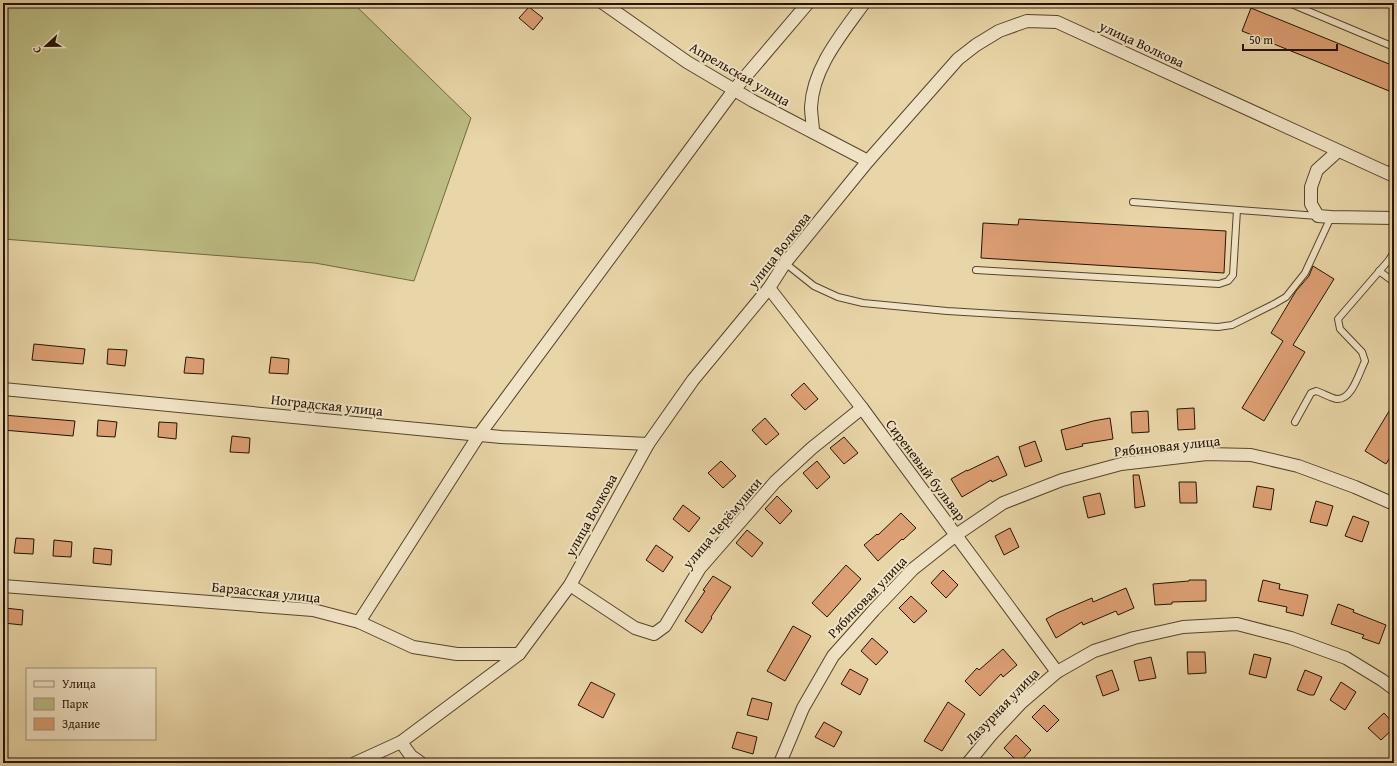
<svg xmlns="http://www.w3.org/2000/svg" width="1397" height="766" viewBox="0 0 1397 766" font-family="'Gentium Book Plus',serif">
<rect width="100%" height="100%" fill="#e9d6a8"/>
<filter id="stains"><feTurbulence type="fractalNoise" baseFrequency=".005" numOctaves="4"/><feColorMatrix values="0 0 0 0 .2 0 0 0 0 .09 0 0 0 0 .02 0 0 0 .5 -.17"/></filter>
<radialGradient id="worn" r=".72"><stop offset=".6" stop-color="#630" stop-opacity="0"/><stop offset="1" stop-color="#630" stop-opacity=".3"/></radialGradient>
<!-- green -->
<path fill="#bcbc83" stroke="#706842" d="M3,3H353L471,118L414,281L315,263L3,239Z"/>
<!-- building -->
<g fill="#dc9f73" stroke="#241302">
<path d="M529,7L543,18L533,30L519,18Z"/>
<path d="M1251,8L1394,66V93L1242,31Z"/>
<path d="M1019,219L1226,231L1224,273L981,258L983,223L1018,225Z"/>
<path d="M1313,266L1334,279L1293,345L1305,352L1264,421L1242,408L1283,341L1271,333L1296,291L1309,276Z"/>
<path d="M34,344L85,349L83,364L32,360Z"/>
<path d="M108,349L127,350L125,366L107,364Z"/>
<path d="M186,357L204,359L203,374L184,373Z"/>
<path d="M271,357L289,359L288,374L269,373Z"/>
<path d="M804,383L818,399L805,410L791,395Z"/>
<path d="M1394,403V451L1386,464L1365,451Z"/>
<path d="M1194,408L1195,429L1178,430L1177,409Z"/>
<path d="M1148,411L1149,432L1132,433L1131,412Z"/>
<path d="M3,415L75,421L73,436L3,430Z"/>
<path d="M765,418L779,434L766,445L752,430Z"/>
<path d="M1110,418L1113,439L1082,444L1083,446L1066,450L1061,430L1093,421Z"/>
<path d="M98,420L117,422L115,437L97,436Z"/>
<path d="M159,422L177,423L176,439L158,437Z"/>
<path d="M232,436L250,438L249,453L230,452Z"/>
<path d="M844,437L858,453L844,464L830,448Z"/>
<path d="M1035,441L1042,461L1025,467L1019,447Z"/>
<path d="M998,456L1007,475L992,482L991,480L962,497L951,479L967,470V471Z"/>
<path d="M721,461L736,476L723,488L708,473Z"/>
<path d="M817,461L830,477L817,489L803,473Z"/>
<path d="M1133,475H1139L1145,506L1135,508Z"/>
<path d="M1179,482H1196L1197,503H1180Z"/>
<path d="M1257,486L1274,489L1271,510L1253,507Z"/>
<path d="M1100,493L1105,514L1088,518L1083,497Z"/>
<path d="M777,496L792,511L780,524L765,509Z"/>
<path d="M1316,501L1333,506L1327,526L1310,522Z"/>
<path d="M683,505L700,518L689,532L673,519Z"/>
<path d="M901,513L916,528L903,540L902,539L878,561L864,545L877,534L878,535Z"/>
<path d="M1353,516L1369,522L1362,542L1345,536Z"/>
<path d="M1010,528L1019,547L1004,555L995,536Z"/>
<path d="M747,530L763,543L752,557L736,543Z"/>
<path d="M16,538L34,539L33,554L14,553Z"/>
<path d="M54,540L72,542L71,557L53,556Z"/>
<path d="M656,545L673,557L663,572L646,560Z"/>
<path d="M94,548L112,550L111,565L93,563Z"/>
<path d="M846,565L861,579L827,617L812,603Z"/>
<path d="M943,570L958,585L946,598L931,583Z"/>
<path d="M713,576L731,587L711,617L712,618L702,633L685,621L705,591L703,590Z"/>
<path d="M1189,580H1206V601L1172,602V604L1155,605L1153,584L1189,581Z"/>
<path d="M1263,580L1280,584L1279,589L1308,595L1303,616L1286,612L1287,607L1258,601Z"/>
<path d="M1126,588L1134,608L1118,615L1116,611L1083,625L1082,622L1056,638L1046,619L1057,613L1092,598L1093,602Z"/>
<path d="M911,596L927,611L914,623L899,608Z"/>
<path d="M1338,604L1354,610L1353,612L1386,625L1379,644L1362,638L1364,635L1331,624Z"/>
<path d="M5,608L23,610L22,625L4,623Z"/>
<path d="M793,626L811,636L785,681L767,671Z"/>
<path d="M872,638L888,652L876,665L861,651Z"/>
<path d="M1003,649L1017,665L1003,677L1001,674L980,696L965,681L977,668L979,670Z"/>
<path d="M1187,652H1205L1206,673L1188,674Z"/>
<path d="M1254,654L1271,658L1266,678L1249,674Z"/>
<path d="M1151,657L1156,678L1139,681L1134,661Z"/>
<path d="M850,669L868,679L860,695L841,684Z"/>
<path d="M1112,670L1119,690L1103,696L1096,676Z"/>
<path d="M1305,670L1322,677L1314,695H1310L1297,690Z"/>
<path d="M591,682L615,694L603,718L578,705Z"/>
<path d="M1341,682L1356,692L1345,710L1330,700Z"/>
<path d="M752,698L772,703L768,720L747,715Z"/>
<path d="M948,702L965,714L942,751L924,741Z"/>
<path d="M1044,705L1059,720L1047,732L1032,717Z"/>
<path d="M1384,713L1394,724V728L1381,740L1368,728Z"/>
<path d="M824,722L842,732L834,747L815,737Z"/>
<path d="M737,732L757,737L753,754L732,748Z"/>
<path d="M1016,735L1031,750L1019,763L1004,748Z"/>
</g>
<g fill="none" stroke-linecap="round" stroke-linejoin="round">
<defs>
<g id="service">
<path d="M1289,3L1394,47"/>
<path d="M1389,173L1394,163"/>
<path d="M1133,202L1318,216"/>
<path d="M785,263L814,286L838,297L863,303L947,311L1218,327L1232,325L1274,304L1286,297L1305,273L1331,217"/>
<path d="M976,270L1219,284L1228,281L1233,275L1237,210"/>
<path d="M1379,271L1394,282"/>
<path d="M1393,360L1394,357"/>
<path d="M1295,422L1311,393L1316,391C1323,393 1330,398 1337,399C1352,400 1359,373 1365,361L1362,352L1340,329L1338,319L1389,260L1394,252"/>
</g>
<g id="minor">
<path d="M603,3L687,62L753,101L868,161"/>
<path d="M813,132C813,124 811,115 811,107C813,67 842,34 864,3"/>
<path d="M1338,151L1317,170L1311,187V204L1318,216L1331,217L1394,218"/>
<path d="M769,288L862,408L1057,672"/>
<path d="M3,389L501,437L648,444"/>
<path d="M570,585L635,628L654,634L665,626L700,568L775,482L812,448L862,408"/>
<path d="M3,586L313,610L359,622L413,647L457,654H519"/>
<path d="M359,622L479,435L734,90L808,3"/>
<path d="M401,742L411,756L421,763"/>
<path d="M355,763L401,742L519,654L570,585L648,444L693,380L769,288L785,263L868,161L958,59L976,45L999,31L1027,21L1057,22L1394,176"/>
<path d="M780,763L803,708L833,656L874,610L913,569L956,535L1003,503L1062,480L1121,464L1207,454L1251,455L1298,466L1355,487L1394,504"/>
<path d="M968,763L991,735L1021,703L1057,672L1094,651L1134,638L1183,627L1237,624L1291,638L1346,658L1382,680L1394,689"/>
</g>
</defs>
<!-- service casing -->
<use href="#service" stroke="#55442c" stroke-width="8"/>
<!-- minor casing -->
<use href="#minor" stroke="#55442c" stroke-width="14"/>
<!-- service -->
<use href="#service" stroke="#f1e4c6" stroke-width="6"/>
<!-- minor -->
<use href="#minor" stroke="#f1e4c6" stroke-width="12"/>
</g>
<g text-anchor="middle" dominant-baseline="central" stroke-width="4" stroke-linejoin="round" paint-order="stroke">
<!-- street labels -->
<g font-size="14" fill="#241302" stroke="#f1e4c6">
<text transform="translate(1142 44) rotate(25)">улица Волкова</text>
<text transform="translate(740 74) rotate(30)">Апрельская улица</text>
<text transform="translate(779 250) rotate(-52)">улица Волкова</text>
<text transform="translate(327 405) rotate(6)">Ноградская улица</text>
<text transform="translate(1167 446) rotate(-6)">Рябиновая улица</text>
<text transform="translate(926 470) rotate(53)">Сиреневый бульвар</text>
<text transform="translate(591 515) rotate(-61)">улица Волкова</text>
<text transform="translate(722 523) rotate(-50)">улица Черёмушки</text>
<text transform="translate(266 592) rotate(6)">Барзасская улица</text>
<text transform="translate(867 597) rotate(-46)">Рябиновая улица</text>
<text transform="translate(1002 706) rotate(-46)">Лазурная улица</text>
</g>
</g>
<!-- margin -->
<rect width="1397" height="766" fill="none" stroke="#e9d6a8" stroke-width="16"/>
<rect x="4" y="4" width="1389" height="758" fill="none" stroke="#241302" stroke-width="2"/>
<rect x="8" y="8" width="1381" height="750" fill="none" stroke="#241302"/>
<!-- legend -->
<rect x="26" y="668" width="130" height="72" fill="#f1e4c6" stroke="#9f9078"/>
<rect x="34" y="681" width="20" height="6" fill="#f1e4c6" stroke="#9f9078"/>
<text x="62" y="688" font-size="12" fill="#241302">Улица</text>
<rect x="34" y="698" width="20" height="12" fill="#bcbc83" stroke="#9f9078"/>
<text x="62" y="708" font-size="12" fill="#241302">Парк</text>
<rect x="34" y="718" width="20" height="12" fill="#dc9f73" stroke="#9f9078"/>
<text x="62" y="728" font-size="12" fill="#241302">Здание</text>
<!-- north arrow -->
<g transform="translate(46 46) rotate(248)" stroke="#f1e4c6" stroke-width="3" paint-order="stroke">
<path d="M0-3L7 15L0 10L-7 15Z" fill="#241302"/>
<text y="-6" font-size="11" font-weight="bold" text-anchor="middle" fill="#241302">С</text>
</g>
<!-- scale -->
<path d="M1243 44v6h94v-6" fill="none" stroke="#241302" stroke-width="2"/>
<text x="1249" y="44" font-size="12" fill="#241302" stroke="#f1e4c6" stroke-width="3" paint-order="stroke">50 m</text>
<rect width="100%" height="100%" filter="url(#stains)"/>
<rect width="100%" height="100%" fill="url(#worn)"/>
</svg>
